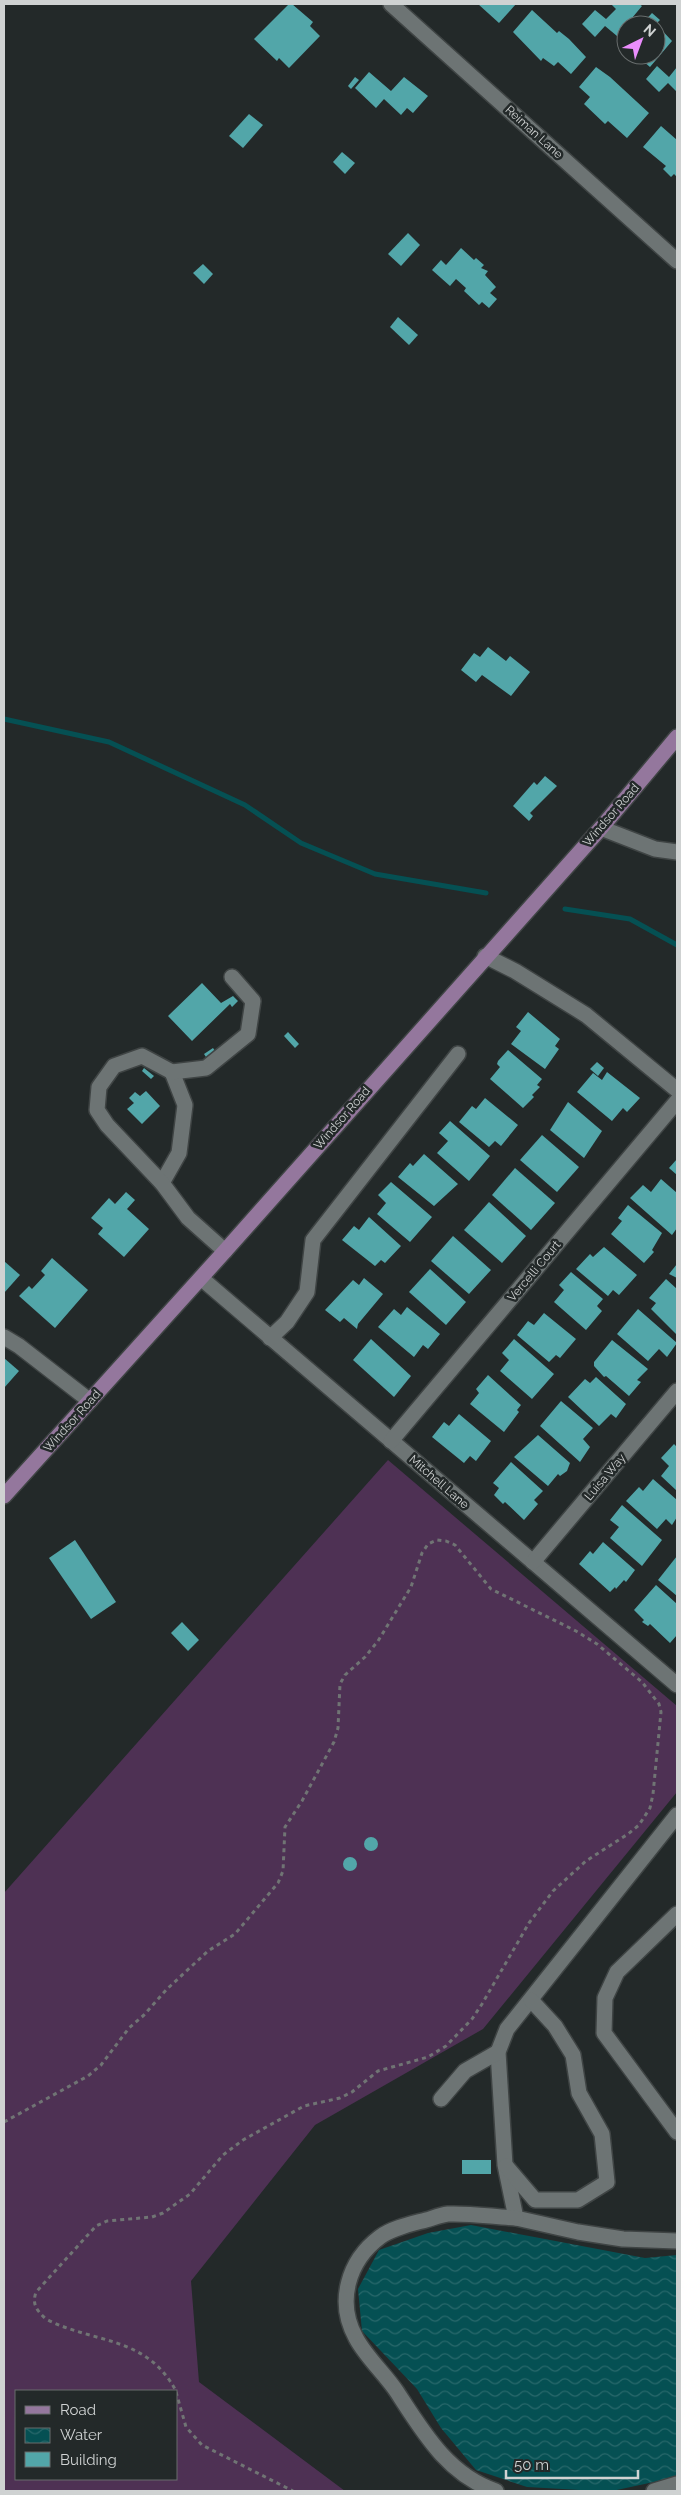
<svg xmlns="http://www.w3.org/2000/svg" width="681" height="2495" viewBox="0 0 681 2495" font-family="Raleway,sans-serif">
<defs>
<pattern id="water-waves" width="16" height="10" patternUnits="userSpaceOnUse" patternTransform="scale(1.25)"><rect width="16" height="10" fill="#055053"/><path d="M0 5q4-4 8 0t8 0" fill="none" stroke="#28686b"/></pattern>
</defs>
<rect width="100%" height="100%" fill="#232929"/>
<!-- grass -->
<path fill="#4e3154" fill-rule="evenodd" d="M388,1460L677,1706V1792L483,2029L315,2125L191,2281L199,2382L345,2491H4V1893ZM16,2391H176V2479H16Z"/>
<!-- water -->
<path fill="url(#water-waves)" d="M471,2225L645,2258L677,2255V2477L612,2491H598L527,2487L476,2470L441,2428L417,2389L362,2331L358,2289L379,2250L428,2233Z"/>
<g fill="none" stroke-linecap="round" stroke-linejoin="round">
<!-- stream -->
<g stroke="#055053" stroke-width="5">
<path d="M4,719L109,742L245,805L301,843L375,874L486,893"/>
<path d="M565,909L630,919L677,945"/>
</g>
</g>
<!-- building -->
<g fill="#52a6a9">
<path d="M289,4H292L313,22L310,26L320,36L289,68L279,58L277,61L254,39Z"/>
<path d="M478,4H516L499,23Z"/>
<path d="M611,4H639L642,6L617,36L605,26L595,37L582,24L595,10L606,19L616,9Z"/>
<path d="M532,10L557,33L559,31L569,39L586,57L571,74L558,62L554,66L543,58L541,61L513,32Z"/>
<path d="M652,13L660,20L656,24L672,41L650,67L636,55H656V24L641,25Z"/>
<path d="M657,66L669,77L677,67V92L668,83L659,92L646,79Z"/>
<path d="M596,67L610,77L649,113L627,138L608,121L605,124L584,104L590,97L579,87Z"/>
<path d="M369,72L391,91L404,77L428,96L413,113L407,108L401,115L384,99L376,108L355,88Z"/>
<path d="M355,77L359,80L351,89L348,86Z"/>
<path d="M249,114L263,125L243,148L229,136Z"/>
<path d="M661,126L677,140V177L674,174L671,177L663,169L666,166L643,147Z"/>
<path d="M342,152L355,163L345,174L333,162Z"/>
<path d="M408,233L420,245L401,266L388,254Z"/>
<path d="M461,248L474,260L476,258L484,265L481,268L488,271L485,275L496,287L490,293L497,299L489,308L482,302L479,305L464,291L466,288L456,279L450,286L432,270L441,260L446,265Z"/>
<path d="M203,264L213,274L204,284L193,273Z"/>
<path d="M398,317L418,335L409,345L390,327Z"/>
<path d="M488,647L506,661L510,656L530,672L511,696L482,675L476,682L461,670L474,653L480,657Z"/>
<path d="M545,776L557,786L530,813L533,816L529,821L513,806L534,782L537,785Z"/>
<path d="M202,983L221,1003L233,996L238,1001L232,1007L230,1004L192,1041L168,1016Z"/>
<path d="M528,1012L560,1039L555,1046L559,1049L545,1069L511,1044L521,1031L516,1027Z"/>
<path d="M288,1032L299,1044L295,1048L284,1036Z"/>
<path d="M213,1048L217,1054L208,1060L204,1054Z"/>
<path d="M508,1050L542,1079L537,1085L540,1087L532,1095L534,1097L523,1108L490,1079L500,1067L497,1064L498,1061Z"/>
<path d="M597,1062L604,1068L598,1076L590,1069Z"/>
<path d="M144,1068L154,1076L151,1079L142,1071Z"/>
<path d="M607,1072L640,1098L627,1112L623,1108L612,1121L577,1092L593,1073L602,1080Z"/>
<path d="M146,1091L160,1106L142,1124L127,1109L134,1103L129,1098L135,1092L140,1096Z"/>
<path d="M485,1098L518,1125L501,1146L495,1141L489,1147L459,1122L472,1106L476,1109Z"/>
<path d="M568,1102L602,1131L584,1158L550,1130Z"/>
<path d="M450,1121L490,1156L469,1181L437,1153L448,1141L439,1133Z"/>
<path d="M542,1135L579,1167L557,1192L520,1160Z"/>
<path d="M424,1154L458,1184L434,1206L398,1177L410,1163L413,1166Z"/>
<path d="M677,1159V1175L669,1168Z"/>
<path d="M515,1168L555,1203L531,1230L492,1195Z"/>
<path d="M661,1179L677,1193V1228L672,1235L630,1198L643,1185L651,1192Z"/>
<path d="M391,1182L432,1217L410,1242L377,1214L386,1203L378,1195Z"/>
<path d="M126,1192L135,1200L127,1209L149,1229L124,1257L98,1234L103,1228L91,1218L109,1198L115,1204Z"/>
<path d="M489,1202L526,1236L502,1263L464,1230Z"/>
<path d="M628,1205L662,1233L652,1250L654,1252L644,1263L611,1234L622,1221L618,1218Z"/>
<path d="M369,1217L401,1246L385,1263L381,1260L375,1266L342,1240L354,1226L359,1230Z"/>
<path d="M453,1236L491,1270L469,1294L431,1261Z"/>
<path d="M604,1247L637,1275L619,1295L613,1290L608,1296L576,1269L590,1254L593,1257Z"/>
<path d="M52,1258L88,1290L55,1328L19,1296L29,1286L32,1289L45,1275L41,1271Z"/>
<path d="M4,1261L20,1275L4,1293Z"/>
<path d="M677,1264V1278L669,1274Z"/>
<path d="M430,1269L466,1302L446,1325L409,1292Z"/>
<path d="M571,1272L603,1299L597,1306L602,1311L586,1330L554,1302L564,1290L559,1285Z"/>
<path d="M364,1278L383,1294L358,1324L357,1329L344,1318L340,1322L325,1310L353,1280L359,1285Z"/>
<path d="M666,1279L677,1289V1335L651,1309L656,1303L649,1298Z"/>
<path d="M407,1307L440,1334L428,1349L423,1345L414,1357L378,1327L394,1309L401,1315Z"/>
<path d="M638,1309L677,1343L667,1357L659,1349L648,1361L617,1334Z"/>
<path d="M544,1313L576,1339L560,1358L556,1355L549,1362L517,1335L528,1321L534,1325Z"/>
<path d="M371,1339L411,1376L394,1397L353,1360Z"/>
<path d="M514,1339L554,1374L532,1399L500,1371L509,1360L502,1353Z"/>
<path d="M612,1340L648,1369L637,1380L641,1382L629,1396L606,1376L604,1377L594,1366V1362Z"/>
<path d="M4,1358L19,1371L4,1388Z"/>
<path d="M488,1375L521,1405L517,1410L519,1412L504,1432L470,1404L479,1393L476,1389Z"/>
<path d="M596,1377L626,1404L616,1418L611,1414L599,1426L568,1397L585,1379L590,1383Z"/>
<path d="M561,1401L593,1428L583,1439L590,1447L580,1462L540,1426Z"/>
<path d="M459,1414L491,1441L476,1461L470,1456L464,1463L432,1437L444,1422L449,1426Z"/>
<path d="M538,1435L570,1463L567,1471L560,1476L558,1474L548,1486L514,1457Z"/>
<path d="M674,1444L677,1447V1491L661,1476L669,1466L661,1458Z"/>
<path d="M511,1462L543,1491L534,1500L538,1504L524,1520L505,1502L503,1504L494,1495L499,1488L493,1483Z"/>
<path d="M653,1479L677,1500V1517L672,1525L666,1519L657,1529L626,1501L639,1487L643,1491Z"/>
<path d="M622,1505L662,1540L642,1566L610,1538L619,1527L610,1520Z"/>
<path d="M75,1540L116,1602L91,1619L49,1558Z"/>
<path d="M603,1542L635,1570L626,1582L624,1580L616,1589L615,1587L610,1592L579,1564L590,1551L593,1554Z"/>
<path d="M677,1556V1596L658,1580Z"/>
<path d="M656,1585L677,1604V1635L670,1643L650,1624L648,1626L642,1622L644,1620L634,1610Z"/>
<path d="M182,1622L199,1640L188,1651L171,1633Z"/>
<circle cx="371" cy="1844" r="7"/>
<circle cx="350" cy="1864" r="7"/>
<rect x="462" y="2160" width="29" height="14"/>
</g>
<g fill="none" stroke-linecap="round" stroke-linejoin="round">
<defs>
<g id="minor">
<path d="M391,4L677,261"/>
<path d="M601,828L655,849L677,852"/>
<path d="M485,956L515,971L586,1015L677,1090"/>
<path d="M162,1183L179,1153L185,1105L172,1072"/>
<path d="M225,1251L188,1218L162,1183L107,1125L97,1110L99,1087L114,1066L142,1056L172,1072L206,1068L248,1034L253,1001L232,977"/>
<path d="M201,1278L677,1685"/>
<path d="M4,1337L19,1346L90,1401"/>
<path d="M270,1338L287,1322L307,1292L313,1240L458,1054"/>
<path d="M391,1441L677,1101"/>
<path d="M533,1562L677,1391"/>
<path d="M677,1815L507,2029L498,2052L505,2165L516,2218L578,2232L623,2239L677,2241"/>
<path d="M677,1914L617,1972L605,1998L604,2033L677,2132"/>
<path d="M441,2099L465,2071L498,2052"/>
<path d="M506,2166L535,2200H578L607,2182L602,2134L579,2093L573,2055L555,2026L531,2000"/>
<path d="M496,2491C448,2475 423,2432 397,2392C385,2374 366,2357 356,2338C336,2302 348,2261 380,2237C392,2228 411,2224 426,2220C433,2218 440,2215 448,2214C470,2213 494,2217 516,2218"/>
<path d="M654,2491L677,2484"/>
</g>
<path id="major" d="M4,1496L225,1251L601,828L677,737"/>
</defs>
<!-- minor casing -->
<use href="#minor" stroke="#3f4444" stroke-width="18"/>
<!-- major casing -->
<use href="#major" stroke="#3f4444" stroke-width="18"/>
<!-- path -->
<g stroke="#707474" stroke-width="3" stroke-dasharray="4 4" stroke-linecap="butt">
<path d="M4,2122L88,2076L101,2065L129,2028L144,2015L167,1989L208,1951L235,1934L278,1883L283,1871L285,1827L302,1801L334,1742L338,1728L340,1684L345,1675L365,1657L378,1641L411,1587L422,1553L428,1544L437,1540L446,1541L455,1545L491,1589L576,1631L597,1644L642,1682L659,1704L661,1712L653,1794L650,1808L639,1825L628,1834L586,1861L553,1891L529,1923L482,2004L472,2019L446,2046L428,2057L378,2071L352,2092L340,2098L304,2106L243,2140L223,2155L190,2194L163,2213L152,2217L107,2221L96,2226L36,2292C32,2304 36,2310 46,2319C94,2344 146,2335 176,2391"/>
<path d="M176,2392L186,2427L202,2445L293,2491"/>
</g>
<!-- minor -->
<use href="#minor" stroke="#6d7474" stroke-width="15"/>
<!-- major -->
<use href="#major" stroke="#94779d" stroke-width="15"/>
</g>
<g text-anchor="middle" dominant-baseline="central" stroke-width="5" stroke-linejoin="round" paint-order="stroke">
<!-- street labels -->
<g font-size="12" fill="#cfd2d2" stroke="#232929">
<text transform="translate(534 132) rotate(42)">Reiman Lane</text>
<text transform="translate(611 815) rotate(-49)">Windsor Road</text>
<text transform="translate(342 1118) rotate(-49)">Windsor Road</text>
<text transform="translate(534 1271) rotate(-50)">Vercelli Court</text>
<text transform="translate(72 1421) rotate(-48)">Windsor Road</text>
<text transform="translate(605 1477) rotate(-50)">Luisa Way</text>
<text transform="translate(439 1482) rotate(41)">Mitchell Lane</text>
</g>
</g>
<!-- border -->
<rect width="681" height="2495" fill="none" stroke="#cfd2d2" stroke-width="10"/>
<!-- legend -->
<rect x="15" y="2390" width="162" height="90" fill="#232929" stroke="#686d6d"/>
<rect x="25" y="2406" width="25" height="8" fill="#94779d" stroke="#686d6d"/>
<text x="60" y="2415" font-size="15" fill="#cfd2d2">Road</text>
<rect x="25" y="2428" width="25" height="15" fill="url(#water-waves)" stroke="#686d6d"/>
<text x="60" y="2440" font-size="15" fill="#cfd2d2">Water</text>
<rect x="25" y="2452" width="25" height="15" fill="#52a6a9" stroke="#686d6d"/>
<text x="60" y="2465" font-size="15" fill="#cfd2d2">Building</text>
<!-- north arrow -->
<g transform="translate(641 40) rotate(42)"><circle r="24" fill="#232929" stroke="#686d6d"/>
<path d="M0-4L9 19L0 12L-9 19Z" fill="#ea8dfc"/>
<text y="-8" font-size="14" font-weight="bold" text-anchor="middle" fill="#cfd2d2">N</text>
</g>
<!-- scale -->
<path d="M506 2470v8h132v-8" fill="none" stroke="#cfd2d2" stroke-width="2.5"/>
<text x="514" y="2470" font-size="15" fill="#cfd2d2" stroke="#232929" stroke-width="4" paint-order="stroke">50 m</text>
</svg>
